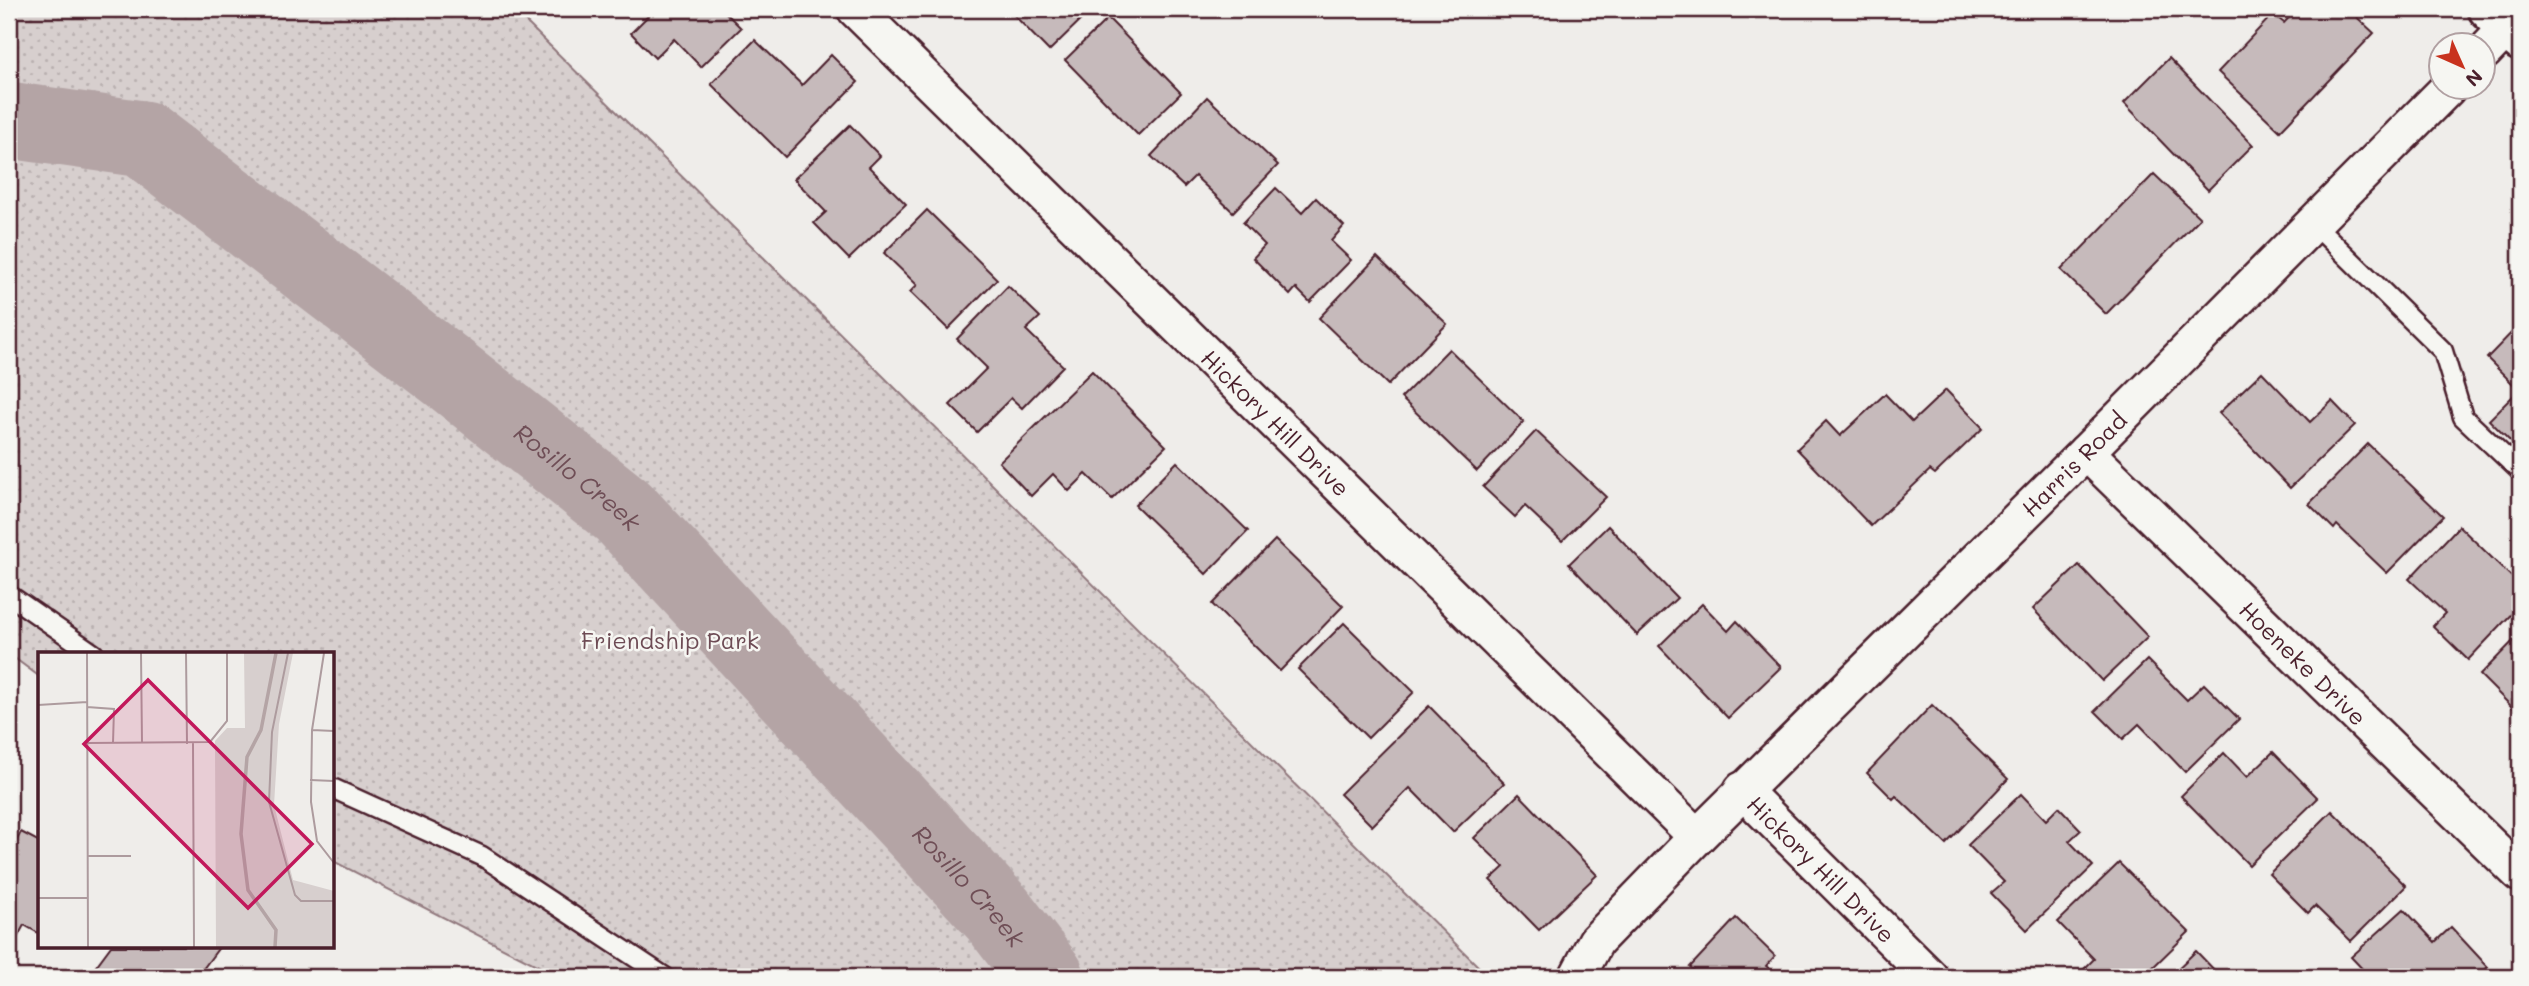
<svg xmlns="http://www.w3.org/2000/svg" width="2529" height="986" viewBox="0 0 2529 986" font-family="Mali,sans-serif">
<defs>
<pattern id="park-dots" width="8" height="8" patternUnits="userSpaceOnUse" patternTransform="scale(1.75)"><rect width="8" height="8" fill="#d7cfce"/><path d="M2 2h.1M6 6h.1" fill="none" stroke="#bab1b1" stroke-width="1.8" stroke-linecap="round"/></pattern>
</defs>
<rect width="100%" height="100%" fill="#efedea"/>
<filter id="ink" filterUnits="userSpaceOnUse"><feTurbulence type="fractalNoise" baseFrequency=".0143" numOctaves="2"/><feDisplacementMap in="SourceGraphic" scale="14" xChannelSelector="R" yChannelSelector="G"/><feConvolveMatrix kernelMatrix="1 2 1 2 8 2 1 2 1" color-interpolation-filters="sRGB"/></filter>
<g filter="url(#ink)">
<!-- park -->
<path fill="url(#park-dots)" stroke="#90777c" stroke-width="2" d="M9,9H513L1489,977H560L333,861L332,654H40V677L9,654Z"/>
<g fill="none" stroke-linecap="round" stroke-linejoin="round">
<!-- river -->
<path stroke="#b4a4a5" stroke-width="77" id="s1" d="M9,120L143,139L449,373L623,511L998,914L1046,977"/>
</g>
<!-- building -->
<g fill="#c6babb" stroke="#4a1f2b" stroke-width="2">
<path d="M643,9H722L741,28L701,67L674,39L655,58L631,33L649,15Z"/>
<path d="M1008,9H1092L1049,51Z"/>
<path d="M2297,9H2348L2374,33L2280,131L2218,72L2273,14L2284,23Z"/>
<path d="M1108,18L1181,93L1138,135L1065,60Z"/>
<path d="M755,40L802,85L831,55L858,82L785,157L711,84Z"/>
<path d="M2169,58L2253,145L2208,190L2124,103Z"/>
<path d="M1207,97L1278,165L1233,212L1195,176L1184,187L1151,156Z"/>
<path d="M850,125L880,156L869,167L906,204L849,259L814,223L826,212L794,179Z"/>
<path d="M2154,174L2200,218L2106,314L2061,270Z"/>
<path d="M1276,188L1302,213L1316,198L1344,226L1331,241L1351,260L1310,302L1296,288L1290,295L1253,258L1265,245L1243,223Z"/>
<path d="M927,210L997,279L948,329L910,292L917,285L884,253Z"/>
<path d="M1377,257L1447,324L1388,385L1319,318Z"/>
<path d="M1008,286L1040,317L1026,330L1063,366L1022,408L1011,398L977,432L950,405L987,368L957,339Z"/>
<path d="M2520,324V451L2489,420L2519,390L2487,358Z"/>
<path d="M1449,349L1524,422L1477,471L1401,398Z"/>
<path d="M1092,371L1166,446L1112,499L1086,474L1069,491L1053,474L1031,496L999,462Z"/>
<path d="M2262,372L2310,422L2332,401L2355,425L2290,488L2219,413Z"/>
<path d="M1946,390L1983,428L1935,474L1930,470L1871,526L1797,449L1826,421L1840,436L1885,394L1912,422Z"/>
<path d="M1536,431L1606,497L1562,541L1525,506L1515,517L1483,487Z"/>
<path d="M2368,444L2443,516L2387,573L2337,525L2334,529L2309,504Z"/>
<path d="M1177,462L1248,531L1206,574L1135,505Z"/>
<path d="M1608,526L1677,598L1637,635L1569,564Z"/>
<path d="M2459,526L2520,585V605L2468,660L2433,626L2445,613L2409,579Z"/>
<path d="M1275,540L1343,606L1280,671L1212,604Z"/>
<path d="M2079,565L2148,637L2102,681L2033,609Z"/>
<path d="M1702,604L1728,631L1737,621L1781,667L1728,718L1659,646Z"/>
<path d="M1344,623L1414,692L1368,738L1298,669Z"/>
<path d="M2520,634V715L2480,675Z"/>
<path d="M2147,660L2187,700L2204,684L2239,719L2185,772L2139,724L2123,739L2095,711Z"/>
<path d="M1932,705L2008,779L1946,844L1896,796L1893,799L1867,773Z"/>
<path d="M1429,706L1504,783L1453,832L1410,788L1372,826L1340,794Z"/>
<path d="M2273,752L2318,798L2249,865L2181,796L2224,753L2247,777Z"/>
<path d="M1519,794L1597,875L1539,930L1490,880L1504,867L1474,838Z"/>
<path d="M2021,794L2046,820L2059,807L2081,830L2069,841L2093,866L2027,930L1991,893L2004,882L1968,845Z"/>
<path d="M2332,811L2406,886L2351,941L2315,906L2308,913L2269,874Z"/>
<path d="M21,832L40,842V934L24,925L9,953V855Z"/>
<path d="M2119,863L2189,932L2143,977H2076L2094,959L2058,922Z"/>
<path d="M2404,909L2435,942L2451,927L2488,967L2477,977H2370L2351,957Z"/>
<path d="M1736,918L1775,956L1766,966L1779,977H1701L1690,967Z"/>
<path d="M111,946H220L197,977H88Z"/>
<path d="M2196,951L2221,977H2169Z"/>
</g>
<g fill="none" stroke-linecap="round" stroke-linejoin="round">
<defs>
<g id="lane">
<path d="M2313,223L2443,351L2463,417L2520,471"/>
<path d="M9,595L94,654"/>
<path d="M332,788L482,856L665,977"/>
</g>
<g id="street">
<path id="s2" d="M855,9L1697,837"/>
<path d="M2484,52L2507,28"/>
<path id="s3" d="M2086,452L2520,874"/>
<path id="s4" d="M1742,790L1930,977"/>
<path id="s5" d="M1577,977L1596,941L1697,837L2086,452L2448,88"/>
</g>
<path id="secondary" d="M2488,9L2520,41"/>
</defs>
<!-- lane casing -->
<use href="#lane" stroke="#4a1f2b" stroke-width="23"/>
<!-- street casing -->
<use href="#street" stroke="#4a1f2b" stroke-width="40"/>
<!-- secondary casing -->
<use href="#secondary" stroke="#4a1f2b" stroke-width="44"/>
<!-- lane -->
<use href="#lane" stroke="#f6f6f2" stroke-width="18"/>
<!-- street -->
<use href="#street" stroke="#f6f6f2" stroke-width="35"/>
<!-- secondary -->
<use href="#secondary" stroke="#f6f6f2" stroke-width="38"/>
</g>
</g>
<g text-anchor="middle" dominant-baseline="central" stroke-width="5" stroke-linejoin="round" paint-order="stroke">
<!-- street labels -->
<g font-size="23" fill="#4a1f2b" stroke="#f6f6f2">
<text stroke="none"><textPath href="#s2" startOffset="590">Hickory Hill Drive</textPath></text>
<text stroke="none"><textPath href="#s5" startOffset="716">Harris Road</textPath></text>
<text stroke="none"><textPath href="#s3" startOffset="303">Hoeneke Drive</textPath></text>
<text stroke="none"><textPath href="#s4" startOffset="112">Hickory Hill Drive</textPath></text>
</g>
<!-- park labels -->
<g font-size="23" fill="#6d4b54" stroke="#f6f6f2">
<text x="670" y="640">Friendship Park</text>
</g>
<!-- water labels -->
<g font-size="24" font-style="italic" fill="#6f4e56" stroke="#f6f6f2">
<text stroke="none"><textPath href="#s1" startOffset="686">Rosillo Creek</textPath></text>
<text stroke="none"><textPath href="#s1" startOffset="1253">Rosillo Creek</textPath></text>
</g>
</g>
<!-- overview -->
<g transform="translate(38 652)">
<rect width="296" height="296" fill="#efedea"/>
<path d="M206,1H255L241,72L236,153L255,228L296,239V295H178L177,89L189,76H207Z" fill="#d7cfce"/>
<path fill="none" stroke="#b4a4a5" stroke-width="3.5" d="M237,295L238,278L210,238L203,182L209,105L223,78L238,1"/>
<path fill="none" stroke="#ad9b9e" stroke-width="2" d="M49,1L50,295M103,1L104,91M148,1L149,92M250,1L234,80L231,150L257,243L263,249H296M286,1L274,78L273,150L279,189L296,211M0,53L49,50M49,55L76,57L75,91M274,78L296,79M50,91L172,90L189,69V1M155,91L156,295M272,128L296,129M50,204H93M0,246H50"/>
<path fill="#c2185b" fill-opacity="0.15" stroke="#c2185b" stroke-width="3.5" d="M110,28L274,192L210,256L46,92Z"/>
<rect width="296" height="296" fill="none" stroke="#4a1f2b" stroke-width="3.5"/>
</g>
<!-- margin -->
<rect width="2529" height="986" fill="none" stroke="#f6f6f2" stroke-width="35"/>
<rect x="18" y="18" width="2494" height="951" fill="none" stroke="#4a1f2b" stroke-width="2.5" filter="url(#ink)"/>
<!-- north arrow -->
<g transform="translate(2462 66) rotate(135)"><circle r="33" fill="#f6f6f2" stroke="#b1a0a2" stroke-width="2"/>
<path d="M0-5L12 26L0 18L-12 26Z" fill="#c8321e"/>
<text y="-10" font-size="19" font-weight="bold" text-anchor="middle" fill="#4a1f2b">N</text>
</g>
</svg>
